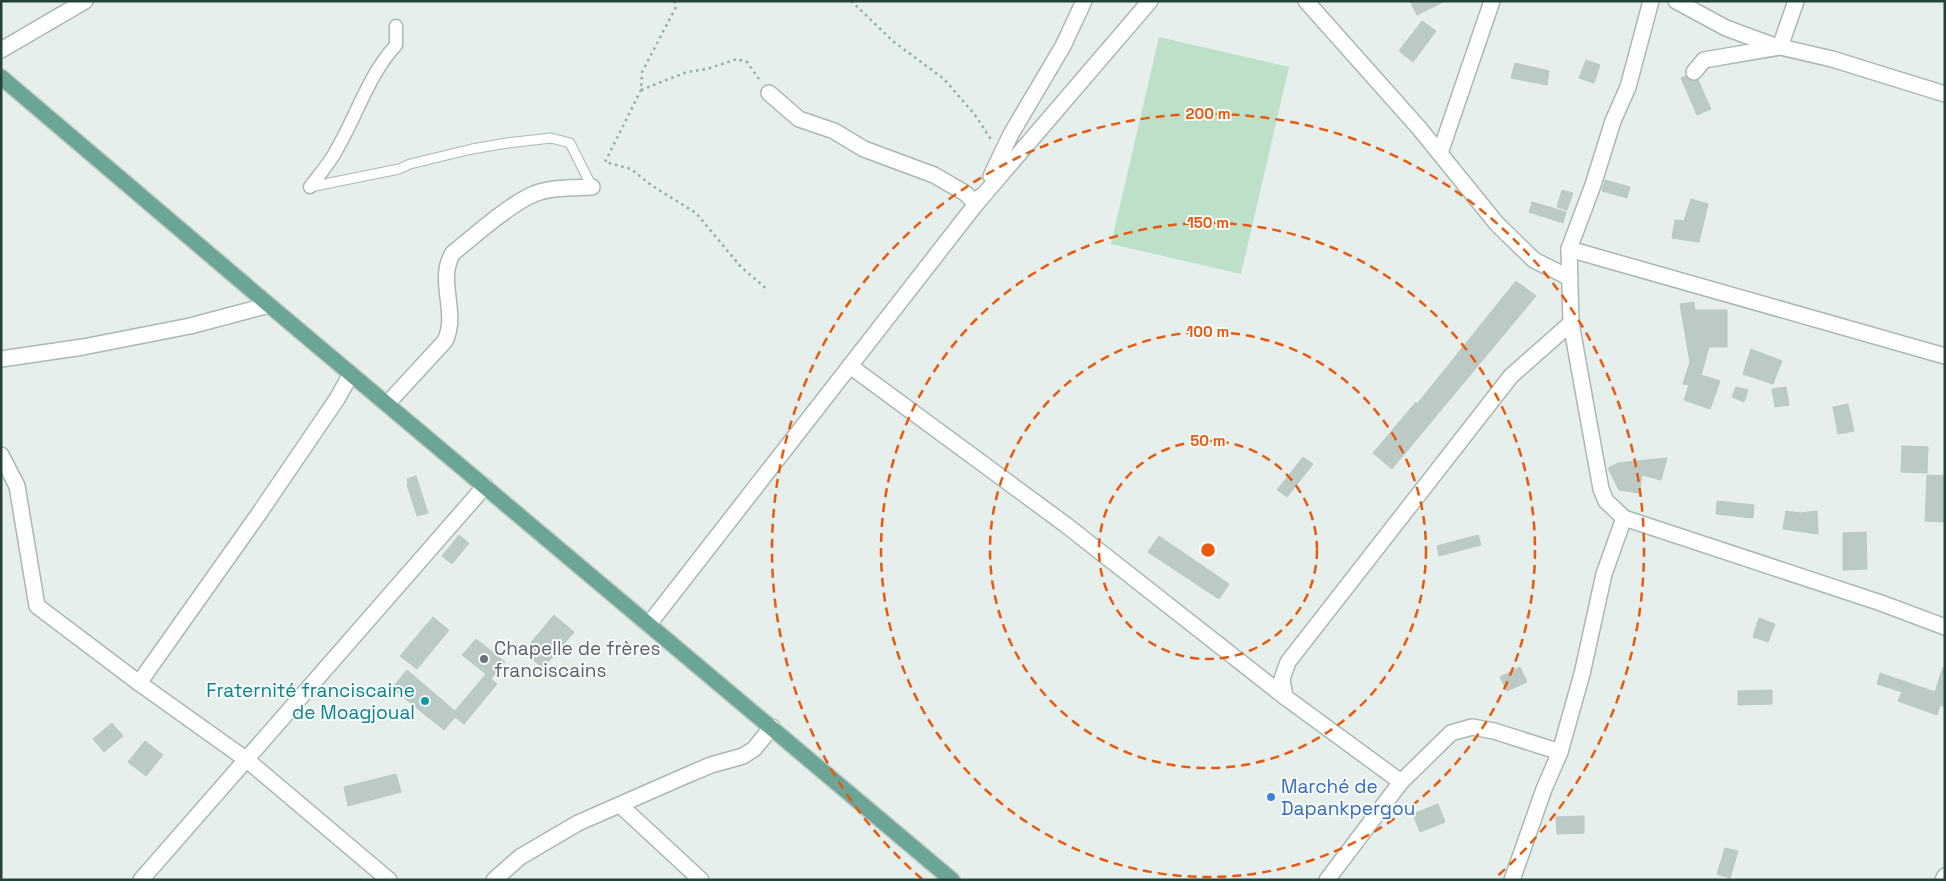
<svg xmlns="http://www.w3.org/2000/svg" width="1946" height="881" viewBox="0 0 1946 881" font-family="'Space Grotesk',sans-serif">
<rect width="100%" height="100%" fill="#e6efeb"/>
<!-- green -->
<path fill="#bfe0c8" d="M1159,37L1289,67L1241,274L1111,244Z"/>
<!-- building -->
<g fill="#bbcac4" stroke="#b8c9c2">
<path d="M1410,1H1445L1417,15Z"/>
<path d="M1422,21L1436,31L1413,62L1399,51Z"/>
<path d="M1586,60L1600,65L1594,83L1579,78Z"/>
<path d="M1515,63L1549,71L1547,85L1511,78Z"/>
<path d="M1685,76L1692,81L1698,80L1711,109L1697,115L1681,78Z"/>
<path d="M1605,180L1630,187L1627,198L1602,191Z"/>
<path d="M1562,190L1573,193L1567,210L1557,207Z"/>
<path d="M1691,199L1708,204L1699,242L1672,238L1675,220L1684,221Z"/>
<path d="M1532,202L1566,212L1563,223L1529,212Z"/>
<path d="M1516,281L1536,296L1392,469L1373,453L1416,402L1417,404Z"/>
<path d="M1694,302L1695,310H1727V347H1709L1701,375L1720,381L1710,409L1684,400L1689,385L1683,384L1690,362L1680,304Z"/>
<path d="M1751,349L1782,361L1773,384L1743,374Z"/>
<path d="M1736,387L1748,390L1744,402L1732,397Z"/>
<path d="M1786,387L1789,405L1775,407L1772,389Z"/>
<path d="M1848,404L1854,431L1838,434L1833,407Z"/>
<path d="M1902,446L1928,447L1927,473L1901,472Z"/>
<path d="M1303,457L1313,464L1287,497L1277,490Z"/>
<path d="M1667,458L1661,480L1642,475L1639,493L1619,490L1608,468L1618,463Z"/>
<path d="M1927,475L1945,476V522L1925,521Z"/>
<path d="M416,476L428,513L417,516L407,485L408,484L407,479Z"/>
<path d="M1717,501L1754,505L1753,518L1716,514Z"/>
<path d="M1786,511L1800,513L1817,511L1818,534L1783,529Z"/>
<path d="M1866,532L1867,569L1843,570V533Z"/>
<path d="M459,535L469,543L452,564L442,556Z"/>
<path d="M1478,535L1481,545L1439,556L1437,546Z"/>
<path d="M1159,536L1229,584L1219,599L1148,552Z"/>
<path d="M554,615L574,632L543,668L523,652Z"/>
<path d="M433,617L449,630L417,669L400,656Z"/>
<path d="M1759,618L1775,624L1768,642L1753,637Z"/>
<path d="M476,639L505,662L491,679L497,684L464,724L455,717L444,730L392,688L407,670L455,711L486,674L462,655Z"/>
<path d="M1520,667L1527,682L1507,691L1500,677Z"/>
<path d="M1943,667L1945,668V707L1940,705L1937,715L1898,701L1902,692L1877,684L1880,673L1935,692Z"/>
<path d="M1772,690V704L1738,705V691Z"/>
<path d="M112,723L123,736L104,752L93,739Z"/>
<path d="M145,741L163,755L146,776L128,762Z"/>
<path d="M396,774L401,792L348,806L344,787Z"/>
<path d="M1438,804L1445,822L1420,832L1413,814Z"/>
<path d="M1584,816V833L1557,834L1556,817Z"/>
<path d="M1725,848L1738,851L1730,878L1717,874Z"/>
</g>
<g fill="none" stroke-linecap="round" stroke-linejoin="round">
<defs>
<path id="service" d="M310,187L399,169L410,164L472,149L507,143L551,138L570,143L592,187"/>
<path id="pedestrian" d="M310,187C319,175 330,163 337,149C357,115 369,74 396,45V26"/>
<g id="minor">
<path d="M1306,1L1419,128L1497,224L1534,260L1570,278"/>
<path d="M1651,1L1628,87L1613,121L1593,185L1569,249L1571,323L1601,489L1606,501L1624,518L1881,603L1945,627"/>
<path d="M1676,1L1726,28L1772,45L1832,59L1945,94"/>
<path d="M1,50L85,1"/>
<path d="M1694,72L1704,60L1780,47L1796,1"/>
<path d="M769,93L799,119L834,131L864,149L934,175L965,193L976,204L980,197"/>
<path d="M1440,153L1492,1"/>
<path d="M991,176L1011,134L1063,46L1084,1"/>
<path d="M1569,249L1945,356"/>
<path d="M1,359L83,347L190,326L269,305"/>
<path d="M850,366L1066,525L1285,697"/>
<path d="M387,404L445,341C459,312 436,280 453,253C474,236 510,204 534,194C552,187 573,188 592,187"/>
<path d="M1,455L17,486L37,606L139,683L247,760L389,880"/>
<path d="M649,624L976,204L1150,1"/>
<path d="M139,683L258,515L337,399L351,374"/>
<path d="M1560,752L1494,731L1472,727L1451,733L1401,782L1285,697L1282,679L1288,662L1511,376L1571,323"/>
<path d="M620,805L701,880"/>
<path d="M141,880L485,486"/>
<path d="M494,880L520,857L578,823L685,776L711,765L743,756L754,749L772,727"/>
<path d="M1327,880L1401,782"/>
<path d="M1512,880L1544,789L1560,752L1582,674L1604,574L1624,518"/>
<path d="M1943,880L1945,876"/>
</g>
<path id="primary" d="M1,77L269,305L952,880"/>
</defs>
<!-- service casing -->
<use href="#service" stroke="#a8b8b2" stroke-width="11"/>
<!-- pedestrian casing -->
<use href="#pedestrian" stroke="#a8b8b2" stroke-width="15"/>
<!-- minor casing -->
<use href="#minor" stroke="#a8b8b2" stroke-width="18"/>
<!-- primary casing -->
<use href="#primary" stroke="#c2cac8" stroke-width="18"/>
<!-- path -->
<g stroke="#86b3a5" stroke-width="2.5" stroke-dasharray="2.5 4" stroke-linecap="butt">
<path d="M674,1L676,7L642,72L641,90L605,162L631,169L651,185L696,213L741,267L768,290"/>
<path d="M851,1L894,42L944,79L975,115L992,141"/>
<path d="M641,90L687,72L707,69L737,59L747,62L761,82"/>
</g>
<!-- service -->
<use href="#service" stroke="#fff" stroke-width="9"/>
<!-- pedestrian -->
<use href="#pedestrian" stroke="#fff" stroke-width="12"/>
<!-- minor -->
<use href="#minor" stroke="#fff" stroke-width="15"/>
<!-- primary -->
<use href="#primary" stroke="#6aa596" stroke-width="15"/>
</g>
<!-- distance rings -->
<g fill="none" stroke="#e8590c" stroke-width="2.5" stroke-dasharray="9 6">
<circle cx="1208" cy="550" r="109"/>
<circle cx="1208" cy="550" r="218"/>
<circle cx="1208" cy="550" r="327"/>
<path d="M922 879A436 436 0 1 1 1494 879"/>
</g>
<!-- markers -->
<circle fill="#6b7280" stroke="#f7fbf9" stroke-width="2" cx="484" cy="659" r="5"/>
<circle fill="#0f9aa8" stroke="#f7fbf9" stroke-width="2" cx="425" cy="701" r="5"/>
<circle fill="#3f7fe0" stroke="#f7fbf9" stroke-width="2" cx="1271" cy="797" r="5"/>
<g text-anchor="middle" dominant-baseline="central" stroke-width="4" stroke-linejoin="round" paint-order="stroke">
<!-- worship labels -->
<g font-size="19" fill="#5b616d" stroke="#f7fbf9" text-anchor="start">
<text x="494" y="648">Chapelle de frères<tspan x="494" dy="22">franciscains</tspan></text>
</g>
<!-- culture labels -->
<g font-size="19" fill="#0d838f" stroke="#f7fbf9" text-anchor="end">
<text x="415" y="690">Fraternité franciscaine<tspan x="415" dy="22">de Moagjoual</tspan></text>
</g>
<!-- shop labels -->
<g font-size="19" fill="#366cbe" stroke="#f7fbf9" text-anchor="start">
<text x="1281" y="786">Marché de<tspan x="1281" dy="22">Dapankpergou</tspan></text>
</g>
</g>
<circle cx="1208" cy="550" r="8" fill="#e8590c" stroke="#f7fbf9" stroke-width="2.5"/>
<g font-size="15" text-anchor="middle" font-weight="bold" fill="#e8590c" stroke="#f7fbf9" stroke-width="4" stroke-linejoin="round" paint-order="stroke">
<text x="1208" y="119">200 m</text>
<text x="1208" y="228">150 m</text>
<text x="1208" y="337">100 m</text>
<text x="1208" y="446">50 m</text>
</g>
<!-- border -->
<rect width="1946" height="881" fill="none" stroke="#24423a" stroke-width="5"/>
</svg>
